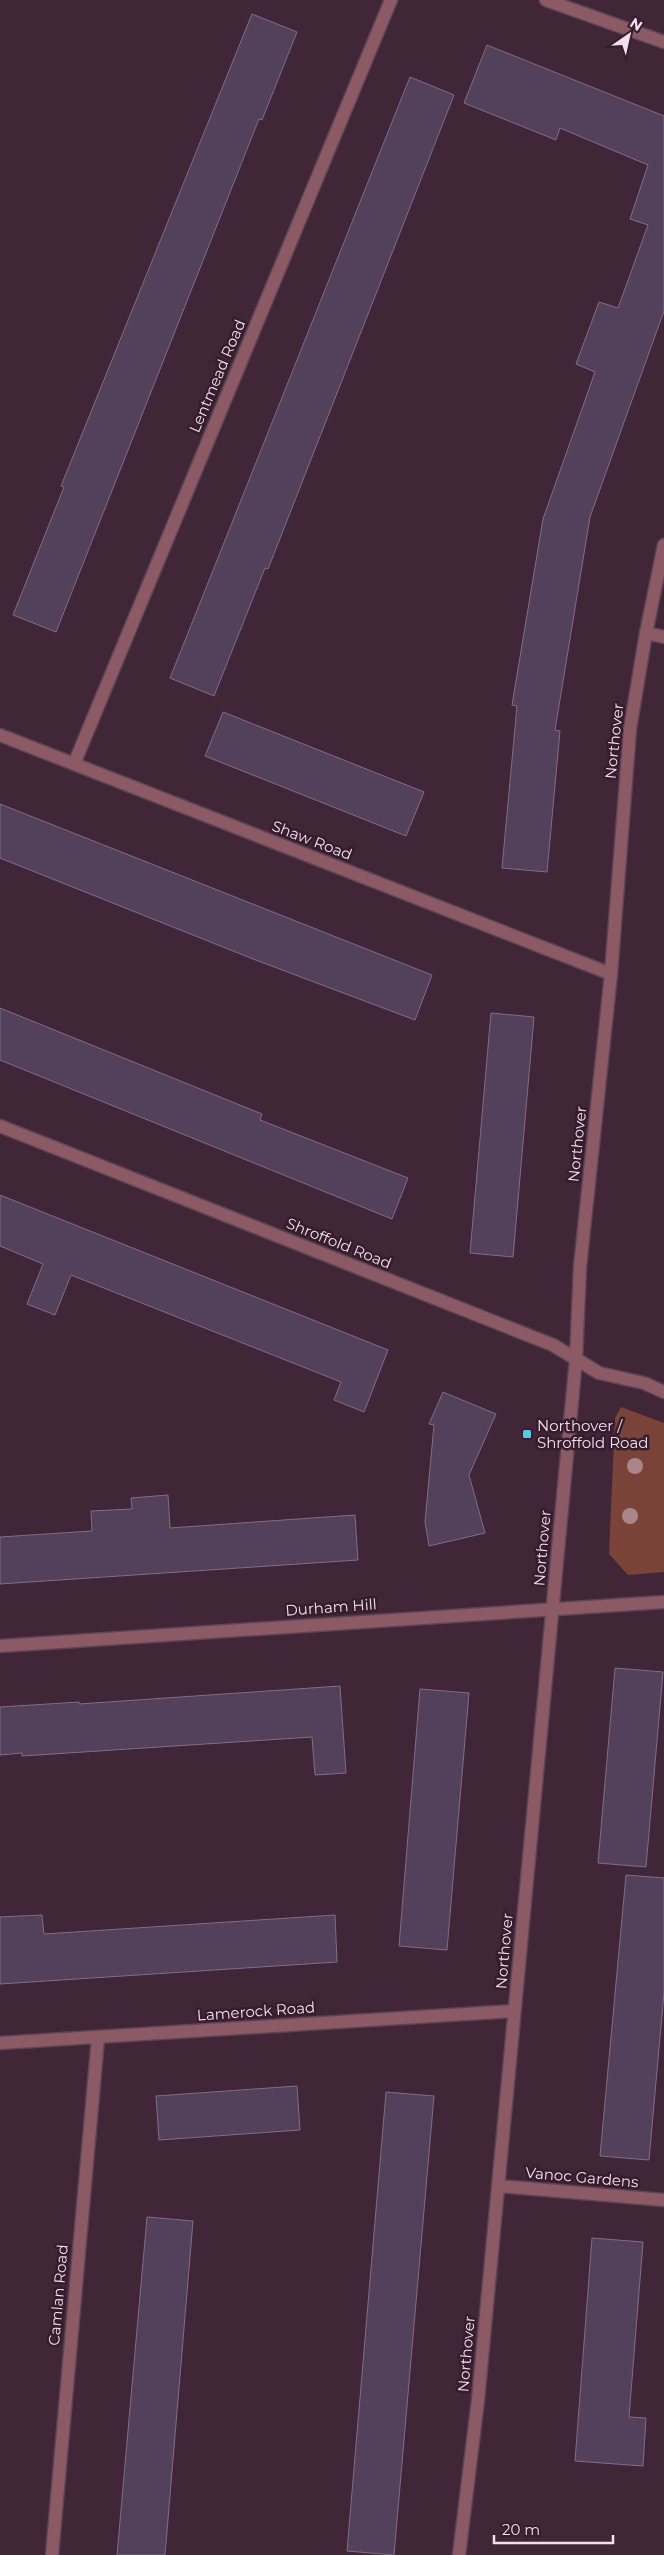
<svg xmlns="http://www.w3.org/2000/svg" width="664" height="2555" viewBox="0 0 664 2555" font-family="Montserrat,sans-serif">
<rect width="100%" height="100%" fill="#412638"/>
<!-- green -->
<path fill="#79433a" d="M621,1407L664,1423V1572L628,1575L609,1554L615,1418Z"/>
<!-- building -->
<g fill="#53405b" stroke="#816d8a">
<path d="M252,14L297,32L262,120L259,119L56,632L13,615L64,487L61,486Z"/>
<path d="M487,45L664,116V311L590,517L555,730L560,731L547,872L502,868L517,706L512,705L543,519L595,372L576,364L599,302L618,308L648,225L630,219L648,165L560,128L556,140L464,103Z"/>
<path d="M410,77L454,95L268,569L265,568L214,696L170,678Z"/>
<path d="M223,712L424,792L406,836L205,756Z"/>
<path d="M0,804L432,975L415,1020L253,959L0,858Z"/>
<path d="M0,1008L262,1114L260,1120L408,1178L392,1219L0,1060Z"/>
<path d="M491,1013L534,1017L513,1257L470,1253Z"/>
<path d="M0,1195L388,1350L364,1412L334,1400L341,1382L71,1275L55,1315L27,1304L43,1264L0,1246Z"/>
<path d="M443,1392L496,1414L469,1475L485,1533L429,1546L425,1522L434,1425L429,1424Z"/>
<path d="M168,1495L170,1528L355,1515L358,1560L0,1584V1537L92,1531L91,1511L132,1509L131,1498Z"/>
<path d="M615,1668L663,1672L646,1867L598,1863Z"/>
<path d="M340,1686L346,1773L315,1775L312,1737L22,1756V1753L0,1755V1707L79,1702V1704Z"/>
<path d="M420,1689L469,1693L447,1950L399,1946Z"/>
<path d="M626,1875L664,1878V1993L649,2160L600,2156Z"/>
<path d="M42,1915L44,1934L335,1915L337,1962L0,1984V1917Z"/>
<path d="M297,2086L300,2130L159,2140L156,2096Z"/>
<path d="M386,2092L434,2096L394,2555L347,2551Z"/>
<path d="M147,2217L193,2221L165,2555H117Z"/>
<path d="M592,2238L643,2242L629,2417L646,2418L643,2466L575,2461Z"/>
</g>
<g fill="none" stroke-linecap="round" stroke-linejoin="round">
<defs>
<g id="minor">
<path d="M546,0L664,42"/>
<path d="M646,633L664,637"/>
<path d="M0,735L611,974"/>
<path d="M74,764L391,0"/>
<path d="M0,1126L553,1345L599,1373L644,1383L664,1392"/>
<path d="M0,1646L664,1602"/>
<path d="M0,2043L514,2011"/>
<path d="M498,2186L664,2200"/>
<path d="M52,2555L98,2038"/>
</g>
<path id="tertiary" d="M459,2555L478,2400L576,1359L580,1267L611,974L630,729L646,633L664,545"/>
</defs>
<!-- minor casing -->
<use href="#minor" stroke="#5d4455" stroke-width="15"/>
<!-- tertiary casing -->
<use href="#tertiary" stroke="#5d4455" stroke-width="15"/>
<!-- minor -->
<use href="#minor" stroke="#8b5a65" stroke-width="12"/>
<!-- tertiary -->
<use href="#tertiary" stroke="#8b5a65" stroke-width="12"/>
</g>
<!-- trees -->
<g fill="#a88689">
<circle cx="635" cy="1466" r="8"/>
<circle cx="630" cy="1516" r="8"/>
</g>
<!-- markers -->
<rect fill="#58c9e3" stroke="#371c2e" stroke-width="2" x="522" y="1429" width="10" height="10" rx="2.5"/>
<g text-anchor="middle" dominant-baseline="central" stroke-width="5" stroke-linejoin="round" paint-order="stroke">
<!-- street labels -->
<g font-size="15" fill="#f2e0eb" stroke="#371c2e">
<text transform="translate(217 376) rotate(-67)">Lentmead Road</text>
<text transform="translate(614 741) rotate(-84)">Northover</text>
<text transform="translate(312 840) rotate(21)">Shaw Road</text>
<text transform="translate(577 1144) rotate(-84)">Northover</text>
<text transform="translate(339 1243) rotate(22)">Shroffold Road</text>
<text transform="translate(542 1548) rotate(-85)">Northover</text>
<text transform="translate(331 1607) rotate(-4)">Durham Hill</text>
<text transform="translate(504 1951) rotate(-85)">Northover</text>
<text transform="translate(256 2011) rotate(-4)">Lamerock Road</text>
<text transform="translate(582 2177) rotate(5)">Vanoc Gardens</text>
<text transform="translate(58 2295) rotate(-85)">Camlan Road</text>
<text transform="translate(466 2354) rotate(-85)">Northover</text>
</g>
<!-- poi labels -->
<g font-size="15" fill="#f2e0eb" stroke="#371c2e" text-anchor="start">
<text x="537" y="1425">Northover /<tspan x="537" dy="17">Shroffold Road</tspan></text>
</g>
</g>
<!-- north arrow -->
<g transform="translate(629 35) rotate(34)" stroke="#371c2e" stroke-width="4" paint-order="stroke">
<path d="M0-4L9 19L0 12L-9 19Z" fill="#f2e0eb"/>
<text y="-8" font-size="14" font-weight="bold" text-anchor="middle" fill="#f2e0eb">N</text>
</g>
<!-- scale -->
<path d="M494 2535v8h119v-8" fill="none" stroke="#f2e0eb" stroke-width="2.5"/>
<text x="502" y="2535" font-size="15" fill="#f2e0eb" stroke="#371c2e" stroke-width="4" paint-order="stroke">20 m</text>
</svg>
